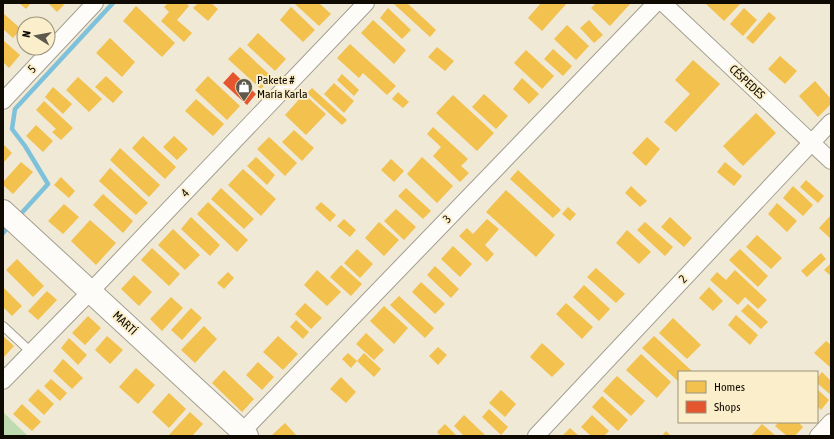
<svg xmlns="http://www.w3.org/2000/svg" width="834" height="439" viewBox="0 0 834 439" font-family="'Asap Condensed',sans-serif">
<rect width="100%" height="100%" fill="#f0e9d6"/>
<!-- green -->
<path fill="#c1dbb1" d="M3,412L28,436H3Z"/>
<!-- homes -->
<g fill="#f2c14e">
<path d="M19,3H31L26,9Z"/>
<path d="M48,3H62L64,5L57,12Z"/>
<path d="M168,3H186L189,6L177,20L192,33L184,42L161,21L169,12L164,7Z"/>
<path d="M198,3H211L218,9L208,21L193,8Z"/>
<path d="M296,3H319L331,14L319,26L295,4Z"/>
<path d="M395,3H407L436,30L430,37L394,4Z"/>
<path d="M541,3H567L542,31L528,18Z"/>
<path d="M596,3H631L610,26L591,8Z"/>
<path d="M705,3H741L724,21Z"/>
<path d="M136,6L175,43L162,57L123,21Z"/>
<path d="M291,7L315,30L303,42L280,20Z"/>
<path d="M388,8L411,30L402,39L380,18Z"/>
<path d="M744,8L757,20L743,36L730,24Z"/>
<path d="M769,12L776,18L753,44L746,38Z"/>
<path d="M3,13L21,29L13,38L3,29Z"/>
<path d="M373,20L406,50L394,64L361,33Z"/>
<path d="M589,20L603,35L594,43L580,28Z"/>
<path d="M567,25L589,46L576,60L554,39Z"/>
<path d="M258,33L286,59L275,71L247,45Z"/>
<path d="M110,38L135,62L122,77L96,53Z"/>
<path d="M3,40L20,55L9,68L3,62Z"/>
<path d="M350,44L396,86L387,95L363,73L359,78L337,58Z"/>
<path d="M240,47L272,77L261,89L228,59Z"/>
<path d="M437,47L454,61L445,71L428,57Z"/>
<path d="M553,49L572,66L563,76L544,59Z"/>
<path d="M526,50L554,76L542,89L514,63Z"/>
<path d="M780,56L797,71L785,84L768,69Z"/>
<path d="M693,60L720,84L676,132L664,122L690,94L675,80Z"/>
<path d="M342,74L359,90L354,96L337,80Z"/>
<path d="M106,76L123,92L113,103L95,87Z"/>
<path d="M208,76L240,106L227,120L195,90Z"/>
<path d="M78,77L102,99L89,112L66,90Z"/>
<path d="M522,78L539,94L529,104L513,89Z"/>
<path d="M815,81L831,99V104L818,117L799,96Z"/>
<path d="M334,83L354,101L344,113L324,94Z"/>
<path d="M53,87L72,104L63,114L45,97Z"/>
<path d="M312,88L347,120L342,125L307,93Z"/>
<path d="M398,92L409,102L403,108L392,99Z"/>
<path d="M304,94L326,114L306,135L285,115Z"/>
<path d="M484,94L508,116L496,129L472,107Z"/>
<path d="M453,95L494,133L477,151L436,113Z"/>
<path d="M196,99L224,124L213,136L185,111Z"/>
<path d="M44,101L73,128L61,140L52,132L56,129L36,110Z"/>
<path d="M756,113L776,133L743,166L723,146Z"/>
<path d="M36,125L53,141L43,152L26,136Z"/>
<path d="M433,127L468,159L461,166L469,173L460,182L433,156L441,147L427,134Z"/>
<path d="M294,130L314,148L302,161L282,142Z"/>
<path d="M143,136L176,167L165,179L132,148Z"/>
<path d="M174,136L188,149L177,160L163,147Z"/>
<path d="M269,137L297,163L285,176L257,149Z"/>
<path d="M647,137L660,149L646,166L632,153Z"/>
<path d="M3,144L12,153L3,163Z"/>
<path d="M120,148L160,185L149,197L110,160Z"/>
<path d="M256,157L275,175L267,185L247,166Z"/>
<path d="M422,157L453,186L437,203L407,174Z"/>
<path d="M391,159L404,171L394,182L381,170Z"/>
<path d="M21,162L33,172L13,194L3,185V182Z"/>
<path d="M725,162L742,176L734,186L717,172Z"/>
<path d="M110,168L148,203L136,215L99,181Z"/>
<path d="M243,169L276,199L261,216L228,185Z"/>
<path d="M518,170L561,210L553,218L510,179Z"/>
<path d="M61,177L75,191L69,198L54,185Z"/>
<path d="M806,180L824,196L818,203L800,187Z"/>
<path d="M631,186L647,201L640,207L625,193Z"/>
<path d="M793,186L813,205L803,216L783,198Z"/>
<path d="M221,188L254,219L244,229L211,199Z"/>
<path d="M406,188L431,211L423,219L398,196Z"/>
<path d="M506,190L555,235L536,257L486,212Z"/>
<path d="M103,194L133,221L123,233L93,205Z"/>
<path d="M208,202L248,240L237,252L197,214Z"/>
<path d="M321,202L336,215L330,222L315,208Z"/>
<path d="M777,203L797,221L787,232L768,214Z"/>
<path d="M64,204L79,217L63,234L48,221Z"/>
<path d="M568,207L576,214L570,221L562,214Z"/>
<path d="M396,209L416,227L404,240L384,221Z"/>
<path d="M831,215V239L819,228Z"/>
<path d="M191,217L220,245L210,256L181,229Z"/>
<path d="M670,217L692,238L684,247L661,227Z"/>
<path d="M344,219L356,230L350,237L337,226Z"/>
<path d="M487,219L499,229L485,245L494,254L487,262L459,236L467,228L473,234Z"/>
<path d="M90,220L116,243L96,265L71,241Z"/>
<path d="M379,222L399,240L384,256L365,238Z"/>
<path d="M645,222L673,247L665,256L637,230Z"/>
<path d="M173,229L200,255L185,270L158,245Z"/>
<path d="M627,230L651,252L639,264L616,243Z"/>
<path d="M757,235L782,258L771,269L746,247Z"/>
<path d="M453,246L472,264L460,277L441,259Z"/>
<path d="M152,248L180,274L169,286L141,260Z"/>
<path d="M357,249L373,264L360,278L344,263Z"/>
<path d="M740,249L768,276L758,287L729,260Z"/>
<path d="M821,253L826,259L807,277L801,271Z"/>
<path d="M17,259L44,286L33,297L6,270Z"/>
<path d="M831,263V276L824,270Z"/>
<path d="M341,265L362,284L351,296L330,277Z"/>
<path d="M435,266L459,289L451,298L427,275Z"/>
<path d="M596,268L625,294L616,303L587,277Z"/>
<path d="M317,270L341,292L327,306L304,285Z"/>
<path d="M735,270L767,300L758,309L745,297L738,305L710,280L717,272L726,280Z"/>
<path d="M228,272L234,278L224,289L217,283Z"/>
<path d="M134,275L152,292L139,306L121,289Z"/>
<path d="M421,282L445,304L435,314L412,292Z"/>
<path d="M584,285L610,309L599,321L573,297Z"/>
<path d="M3,287L22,306L12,316L3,307Z"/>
<path d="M709,287L723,301L713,311L699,298Z"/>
<path d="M47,291L57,300L38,320L28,311Z"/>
<path d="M399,296L434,328L425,338L390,305Z"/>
<path d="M171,297L183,308L162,331L150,319Z"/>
<path d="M305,303L322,318L311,329L295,314Z"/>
<path d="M566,303L593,327L582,339L556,314Z"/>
<path d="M748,304L768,322L761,329L741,311Z"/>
<path d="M384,306L408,328L394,344L370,321Z"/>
<path d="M191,308L202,318L182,340L171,330Z"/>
<path d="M736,315L758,335L750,345L728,325Z"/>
<path d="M88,316L101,328L85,345L72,333Z"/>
<path d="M673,318L701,345L687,359L659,333Z"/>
<path d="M296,320L309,332L303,339L290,327Z"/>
<path d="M204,326L217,339L195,363L181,350Z"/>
<path d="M366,333L384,350L374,360L356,344Z"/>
<path d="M3,336L14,346L3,358Z"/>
<path d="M107,336L123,350L110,364L95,350Z"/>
<path d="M278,336L298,354L283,370L263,352Z"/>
<path d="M654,336L693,372H679V382L642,348Z"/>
<path d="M69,338L87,355L78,365L61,348Z"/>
<path d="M826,341L831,345V368L814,353Z"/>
<path d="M542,343L565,364L552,377L530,357Z"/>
<path d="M438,347L447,355L438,365L429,356Z"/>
<path d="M348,353L357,361L351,368L342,359Z"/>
<path d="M364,353L381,369L374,377L357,361Z"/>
<path d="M641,354L671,382L657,398L626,370Z"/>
<path d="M63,359L83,378L72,389L53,371Z"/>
<path d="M258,362L274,377L262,390L246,375Z"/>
<path d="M136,368L155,385L138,404L119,387Z"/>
<path d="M224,370L254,399L242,412L212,383Z"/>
<path d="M822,372L831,381V395L817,383V378Z"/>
<path d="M617,376L645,401L631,416L603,391Z"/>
<path d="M341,377L356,392L346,403L330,389Z"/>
<path d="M51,379L67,393L60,401L44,386Z"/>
<path d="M38,389L54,404L44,415L28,400Z"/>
<path d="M817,389L829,400L821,410L817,406Z"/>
<path d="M501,390L516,404L505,417L489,403Z"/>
<path d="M169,393L186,409L169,428L152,412Z"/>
<path d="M602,396L628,420L618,431L592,407Z"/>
<path d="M22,404L41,422L32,431L13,414Z"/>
<path d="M489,409L508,427L501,435L482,417Z"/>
<path d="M190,412L203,424L192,436H170L169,435Z"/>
<path d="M464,415L486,436H464L454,426Z"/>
<path d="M592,415L609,431L604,436H591L581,427Z"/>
<path d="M779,422H798L803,427L795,436H787L775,426Z"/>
<path d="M285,423L297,436H271Z"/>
<path d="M445,424L457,436H441L437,432Z"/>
<path d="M762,424L776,436H751Z"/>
<path d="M570,428L579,436H562Z"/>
<path d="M666,431L671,436H662Z"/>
</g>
<!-- shops -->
<path fill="#e4572e" d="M233,72L256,94L247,105L223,83Z"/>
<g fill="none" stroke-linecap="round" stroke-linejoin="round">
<!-- stream -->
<g stroke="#7ec1da" stroke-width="4.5">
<path d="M18,217L48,184L25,146L12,129L15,109L113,3"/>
<path d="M3,233L10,225"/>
</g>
<defs>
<path id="lane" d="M3,326L31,352"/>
<g id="street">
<path d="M663,3L831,161"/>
<path d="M3,101L95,3"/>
<path d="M3,381L91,291L366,3"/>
<path d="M238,436L656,3"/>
<path d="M536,436L831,122"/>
<path d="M818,436L831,422"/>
</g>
<path id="secondary" d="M3,211L247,436"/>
</defs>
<!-- lane casing -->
<use href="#lane" stroke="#a39e8f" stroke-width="10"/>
<!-- street casing -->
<use href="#street" stroke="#a39e8f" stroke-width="18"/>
<!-- secondary casing -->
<use href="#secondary" stroke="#a39e8f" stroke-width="24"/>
<!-- lane -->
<use href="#lane" stroke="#fdfcf9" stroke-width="8"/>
<!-- street -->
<use href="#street" stroke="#fdfcf9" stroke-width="16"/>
<!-- secondary -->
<use href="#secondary" stroke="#fdfcf9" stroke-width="22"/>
</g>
<!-- icons -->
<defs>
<symbol id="shop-pin" viewBox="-11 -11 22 30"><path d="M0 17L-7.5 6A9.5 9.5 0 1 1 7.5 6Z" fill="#5e594c" stroke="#faeecb"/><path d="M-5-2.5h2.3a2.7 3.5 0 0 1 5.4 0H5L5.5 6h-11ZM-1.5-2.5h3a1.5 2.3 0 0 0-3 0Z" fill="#fff"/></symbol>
</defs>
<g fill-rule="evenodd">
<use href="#shop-pin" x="234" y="77" width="20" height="27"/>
</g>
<g text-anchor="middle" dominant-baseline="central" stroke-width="4" stroke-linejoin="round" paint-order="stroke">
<!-- street labels -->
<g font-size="12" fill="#0f0b02" stroke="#faeecb">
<text transform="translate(32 69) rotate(-47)">5</text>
<text transform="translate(747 82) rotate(43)">CÉSPEDES</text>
<text transform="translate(185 193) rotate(-46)">4</text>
<text transform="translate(447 219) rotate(-46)">3</text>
<text transform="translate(683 279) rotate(-47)">2</text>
<text transform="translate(125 323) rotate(43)">MARTÍ</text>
</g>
<!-- poi labels -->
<g font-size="12" fill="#0f0b02" stroke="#faeecb" text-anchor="start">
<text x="257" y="80">Pakete #<tspan x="257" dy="14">María Karla</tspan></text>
</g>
</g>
<!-- border -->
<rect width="834" height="439" fill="none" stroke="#0f0b02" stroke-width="8"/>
<!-- legend -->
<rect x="678" y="371" width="140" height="52" fill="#faeecb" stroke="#9c937b"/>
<rect x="686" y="381" width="20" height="12" fill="#f2c14e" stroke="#9c937b"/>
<text x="714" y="391" font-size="12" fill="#0f0b02">Homes</text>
<rect x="686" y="401" width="20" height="12" fill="#e4572e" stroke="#9c937b"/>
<text x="714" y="411" font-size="12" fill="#0f0b02">Shops</text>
<!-- north arrow -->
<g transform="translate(36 36) rotate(281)"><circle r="19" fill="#faeecb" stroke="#9c937b"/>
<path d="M0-3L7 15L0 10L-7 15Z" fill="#5e594c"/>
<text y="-6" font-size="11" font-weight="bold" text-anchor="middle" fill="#0f0b02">N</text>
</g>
</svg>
